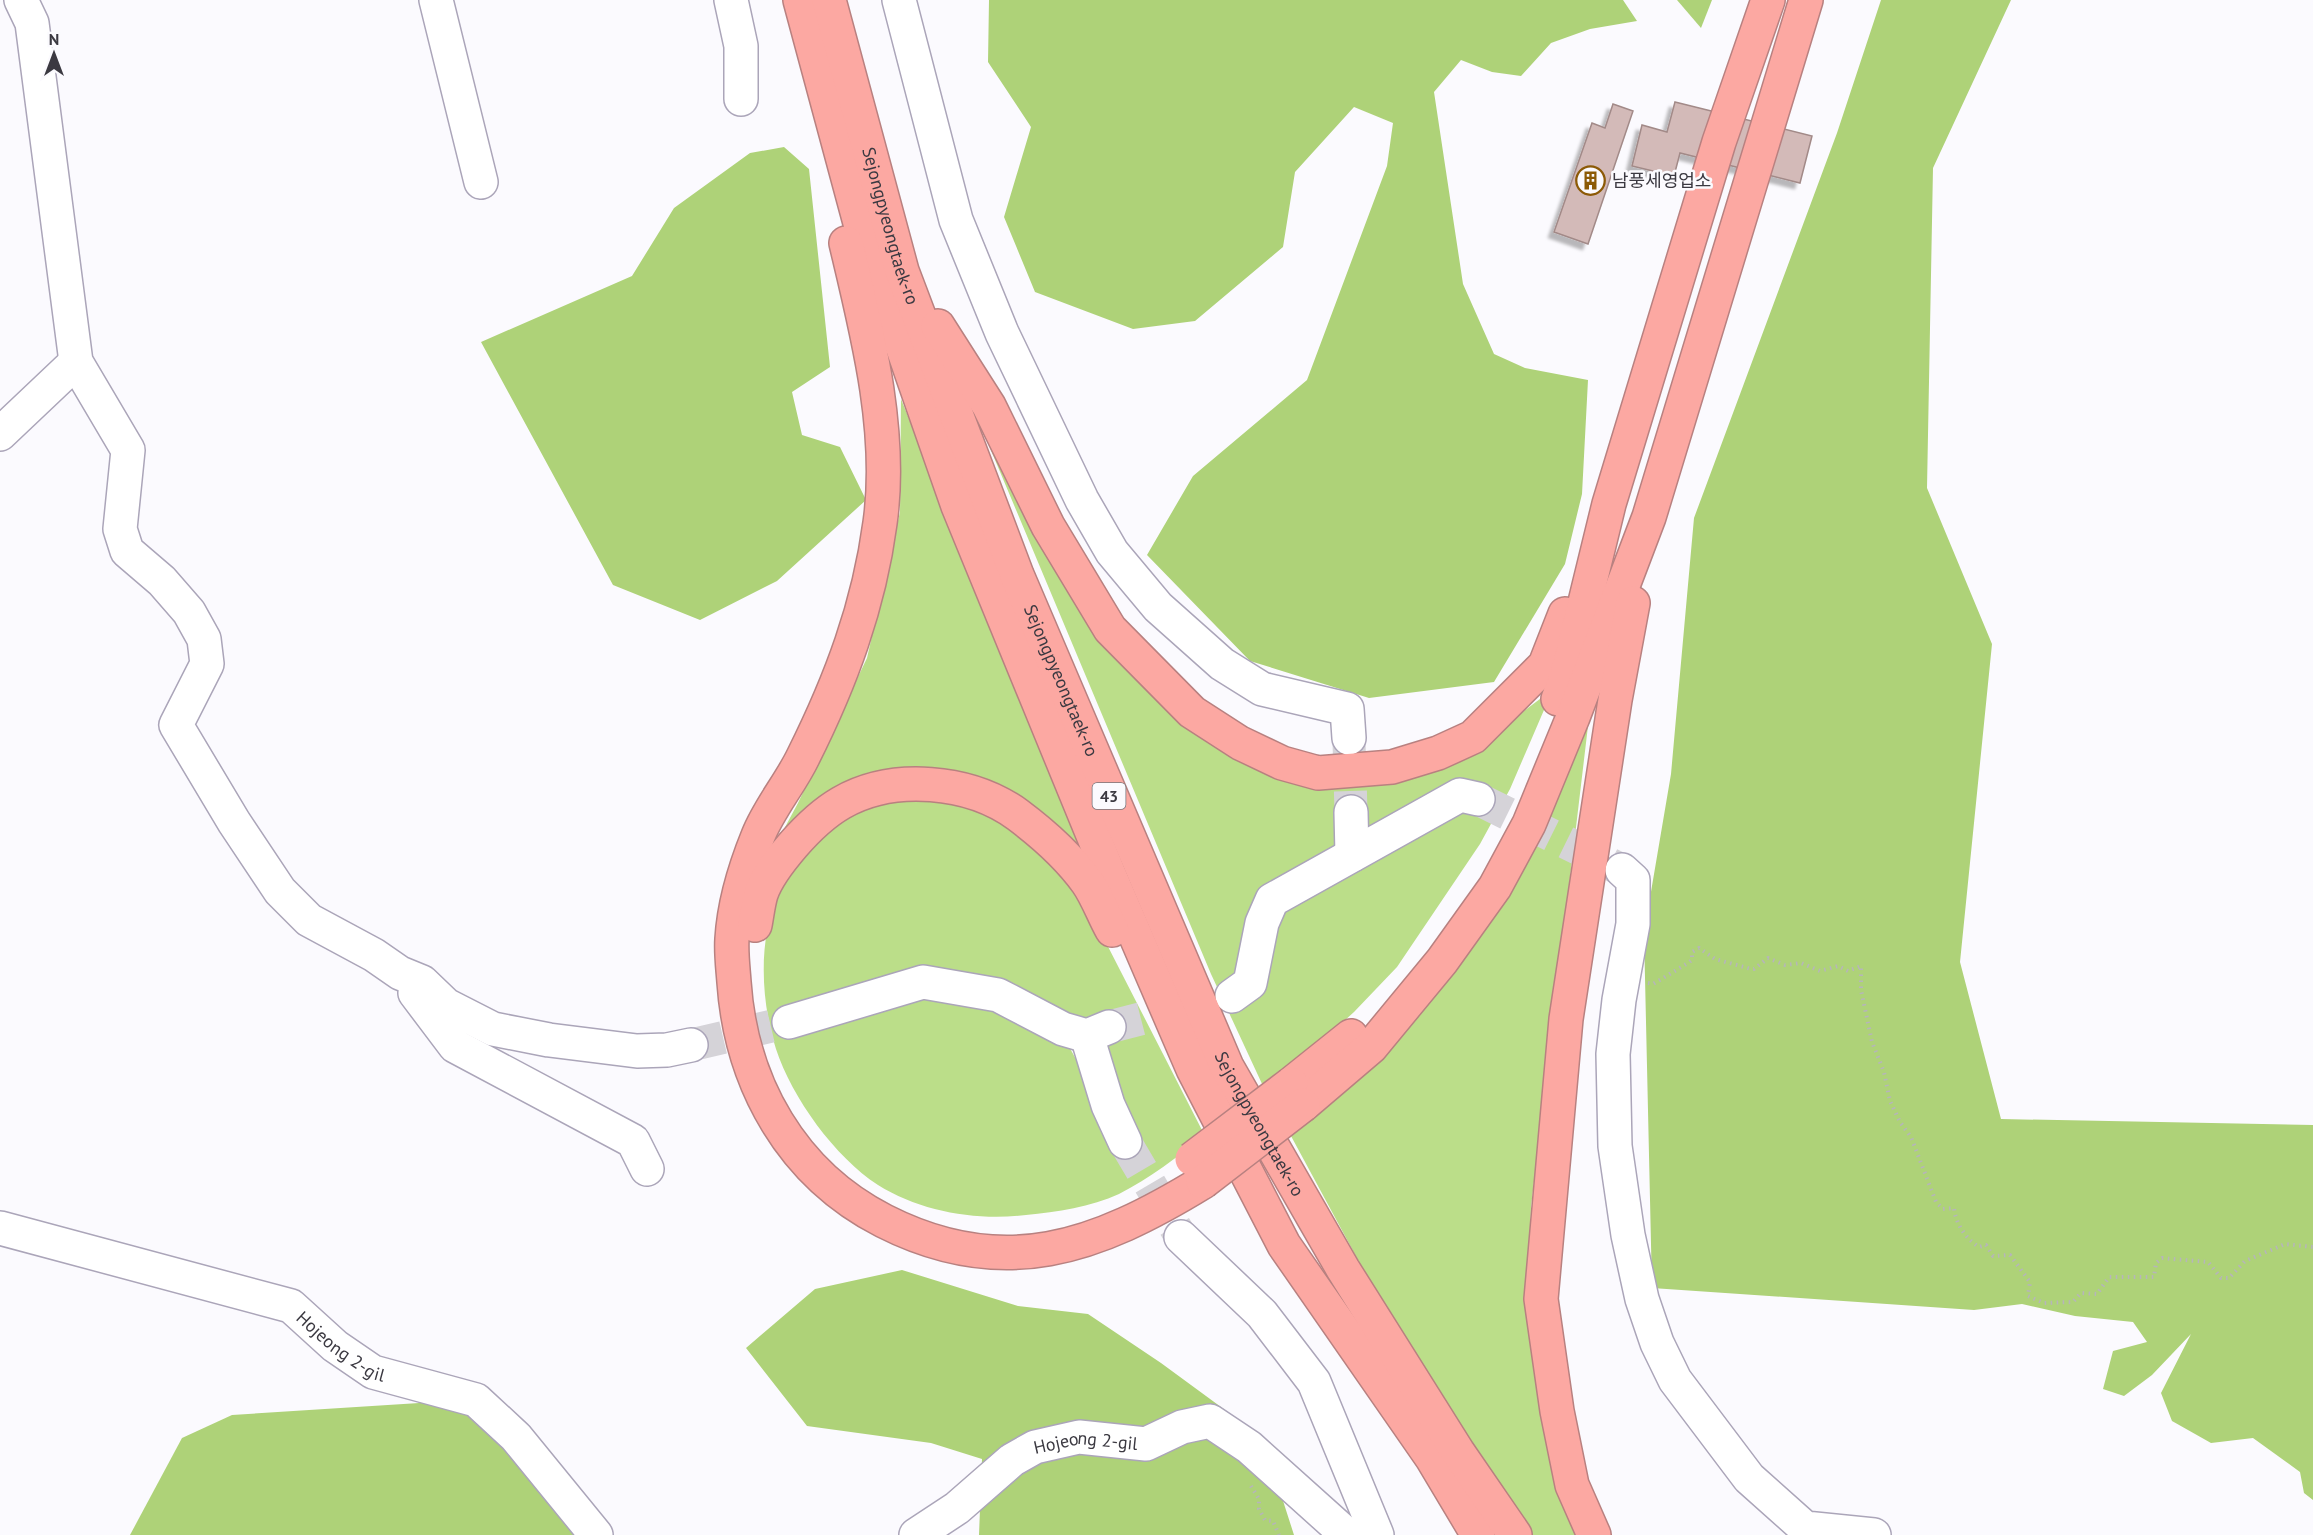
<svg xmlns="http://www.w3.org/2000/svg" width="2313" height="1535" viewBox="0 0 2313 1535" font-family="'PT Sans','Noto Sans KR',sans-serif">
<defs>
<filter id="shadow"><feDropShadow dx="-5.5" dy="5.5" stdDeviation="1.5" flood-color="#0004"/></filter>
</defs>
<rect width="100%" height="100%" fill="#fbfafe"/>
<!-- green -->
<g fill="#bbde89" fill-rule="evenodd">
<path d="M901,399L1083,851L956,772L776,844L798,803L867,658L900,512Z"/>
<path d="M977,417C1005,467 1034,517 1062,568C1080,599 1098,636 1122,664C1169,718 1230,765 1302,779C1330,784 1374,787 1402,779C1459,763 1507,724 1553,689L1510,789L1480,844L1397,967L1354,1012L1301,1060L1263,1086L1211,974ZM1468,789L1483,793L1474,812L1463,808L1450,810L1278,908L1267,926L1255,988L1249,996L1236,1001L1230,984C1262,969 1241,930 1260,904C1272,887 1292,872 1309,863C1316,859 1325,857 1330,852C1340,843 1341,826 1343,813H1363L1360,821L1365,829L1375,831L1454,790Z"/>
<path d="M1588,726L1531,1207L1528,1296L1555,1487L1576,1535H1530L1385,1310L1291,1136L1311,1119L1563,779Z"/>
<path d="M931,795C997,811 1038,832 1078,888L1205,1136C1177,1157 1150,1178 1119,1194C1091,1207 1057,1212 1026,1215C977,1221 921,1212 878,1185C835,1157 792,1098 776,1049C752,973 760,876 829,826C836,821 843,814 851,811C877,800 903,797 931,795ZM924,970L1002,989L1077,1026L1106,1021L1114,1035L1101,1041L1098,1051L1125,1137L1108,1146L1079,1065L1065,1039L980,999L923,991L899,1005L800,1032L794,1009Z"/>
</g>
<!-- forest -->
<g fill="#aed278">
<path d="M989,0H1623L1637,21L1590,29L1551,43L1521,76L1492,72L1461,60L1434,92L1463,284L1494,354L1525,368L1588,380L1582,494L1565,564L1494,682L1369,698L1250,661L1147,555L1193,476L1307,380L1387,166L1393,123L1354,107L1295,172L1283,247L1195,321L1133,329L1035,292L1004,217L1031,127L988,62Z"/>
<path d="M1677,0H1712L1701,28Z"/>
<path d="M1881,0H2011L1933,168L1927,488L1992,644L1960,962L2001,1119L2313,1125V1500L2304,1493L2300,1472L2253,1438L2211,1443L2172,1421L2161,1393L2191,1334L2152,1375L2124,1396L2103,1389L2113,1351L2147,1342L2133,1322L2075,1316L2022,1304L1974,1310L1652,1288L1644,933L1671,774L1694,518L1837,133Z"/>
<path d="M784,147L809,169L830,367L792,392L802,435L840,447L866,500L777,581L700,620L613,585L481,342L632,276L674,208L750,153Z"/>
<path d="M902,1270L1018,1306L1088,1314L1161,1363L1236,1418L1267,1451L1294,1535H979L982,1459L931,1443L807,1426L746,1348L815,1289Z"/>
<path d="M435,1402L512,1421L610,1535H130L182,1438L232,1415Z"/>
</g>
<!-- building -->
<g fill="#d3bab8" stroke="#a28a88" stroke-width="1.5" filter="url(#shadow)">
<path d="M1675,102L1812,136L1800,183L1680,153L1674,176L1632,166L1642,125L1667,132Z"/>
<path d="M1613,104L1633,111L1588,244L1554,232L1592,123L1605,128Z"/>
</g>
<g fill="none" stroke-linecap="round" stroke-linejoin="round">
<!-- minor-tunnel -->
<g stroke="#d5d3d8" stroke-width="33" stroke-dasharray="33 16" stroke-linecap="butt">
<path d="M1349,742L1351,812"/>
<path d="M1478,799L1622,870"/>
<path d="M1109,1027L1195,1005"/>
<path d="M691,1045L789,1022"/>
<path d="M1125,1142L1181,1237"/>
</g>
<defs>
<g id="minor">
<path d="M21,0L32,23L76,362L128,450L120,529L127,551L162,581L189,612L204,639L207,664L176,725L234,822L280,891L309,920L374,955L400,973L422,982L446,1005L493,1029L549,1040L637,1051L667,1050L691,1045"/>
<path d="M436,0L481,182"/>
<path d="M731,0L741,46V99"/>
<path d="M899,0L956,220L1002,333L1082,500L1112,552L1158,607L1222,664L1262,689L1347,709L1349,738"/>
<path d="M0,434L76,362"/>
<path d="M1351,812L1352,855"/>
<path d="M1622,870L1633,880V924L1619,1000L1613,1054L1615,1146L1628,1235L1642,1299L1657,1343L1675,1380L1749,1478L1805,1528L1874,1535"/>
<path d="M415,993L455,1046L633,1141L647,1169"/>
<path d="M1232,996L1250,983L1262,923L1272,900L1460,795L1478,799"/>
<path d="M789,1022L923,982L998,995L1063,1029L1087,1036L1109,1027"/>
<path d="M1087,1036L1108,1105L1125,1142"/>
<path id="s1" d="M0,1228L291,1306L335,1346L373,1372L476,1400L516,1437L596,1535"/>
<path d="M1181,1237L1262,1314L1314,1382L1377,1535"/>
<path id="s2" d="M916,1535L957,1508L1012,1460L1035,1447L1079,1437L1146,1444L1182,1427L1210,1421L1249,1447L1347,1535"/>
</g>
<g id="highway">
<path d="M800,0L863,234L958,506L1109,874L1193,1069L1284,1245L1432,1458L1478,1535"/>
<path id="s3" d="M829,0L902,271L1017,575L1227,1067L1343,1269L1458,1452L1515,1535"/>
<path d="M846,243C867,331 893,432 880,523C869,606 841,681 803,757C790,784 769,808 758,836C745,868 734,905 732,939C731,953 733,968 734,982C741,1084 792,1174 884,1221C1004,1282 1097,1247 1203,1182"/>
<path d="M938,326L989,406L1048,526L1110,629L1192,712L1240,743L1282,763L1318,773L1392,767L1438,753L1473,737L1545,665L1565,614"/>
<path d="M1558,699L1567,676L1609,504L1719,142L1768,0"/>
<path d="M755,925C757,915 758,904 761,894C767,876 781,859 793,845C807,829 822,814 841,803C893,773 970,780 1018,815C1042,833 1069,857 1087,882C1097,896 1103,914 1112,930"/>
<path d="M1291,1084L1351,1036"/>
<path d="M1303,1105L1371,1047L1442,961L1495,887L1529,824L1573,717L1649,517L1806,0"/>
<path d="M1594,1535L1572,1485L1557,1411L1541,1299L1566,1019L1615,700L1633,603"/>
</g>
</defs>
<!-- minor casing -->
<use href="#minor" stroke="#aba5b9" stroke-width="36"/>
<!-- highway casing -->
<use href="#highway" stroke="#b88180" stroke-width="36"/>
<!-- path -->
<g stroke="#b6b5ba" stroke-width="4" stroke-dasharray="1.5 4.5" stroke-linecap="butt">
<path d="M1648,983L1653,984L1688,963L1692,960V952L1699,948L1715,959L1751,969H1754L1768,958L1785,965L1801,963L1820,971L1838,966L1848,971L1861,966V990L1872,1042L1884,1072L1890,1101L1900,1122L1911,1137L1936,1202L1943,1209L1954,1208C1956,1224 1965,1238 1979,1247L1986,1245L1993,1256L2010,1255L2030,1282L2028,1296L2044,1303L2073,1302L2081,1293L2097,1294L2109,1277H2154L2156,1263L2162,1258L2208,1262L2221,1278H2229L2245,1261L2285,1244L2313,1247"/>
<path d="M1251,1486L1259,1499V1509L1265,1520L1273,1521L1279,1535"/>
</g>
<!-- minor -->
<use href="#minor" stroke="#fff" stroke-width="33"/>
<!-- highway -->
<use href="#highway" stroke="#fca8a2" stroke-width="33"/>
<defs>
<g id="highway-bridge">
<path d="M1192,1159L1291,1084"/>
<path d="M1203,1182L1303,1105"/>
</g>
</defs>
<!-- highway-bridge casing -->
<use href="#highway-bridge" stroke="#b88180" stroke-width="36" stroke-linecap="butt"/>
<!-- highway-bridge -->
<use href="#highway-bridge" stroke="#fca8a2" stroke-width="33"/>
</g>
<!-- icons -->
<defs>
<symbol id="building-ring" viewBox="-11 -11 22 22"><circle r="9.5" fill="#fbfafe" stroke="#8c5a06" stroke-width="1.5"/><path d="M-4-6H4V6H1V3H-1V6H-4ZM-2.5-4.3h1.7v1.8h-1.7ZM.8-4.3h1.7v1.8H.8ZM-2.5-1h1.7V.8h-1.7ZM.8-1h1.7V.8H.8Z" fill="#8c5a06"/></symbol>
</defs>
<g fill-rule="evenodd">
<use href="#building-ring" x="1574" y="164" width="33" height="33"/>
</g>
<g text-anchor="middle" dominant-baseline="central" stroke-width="5" stroke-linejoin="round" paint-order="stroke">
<!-- shield labels -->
<rect fill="#fbfafe" stroke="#75737a" stroke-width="1.5" x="1092.5" y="783" width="33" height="26" rx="4.5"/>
<g font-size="16" font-weight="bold" fill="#3b3941">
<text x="1109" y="796">43</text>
</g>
<!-- poi labels -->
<g font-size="18" fill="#3b3941" stroke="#fbfafe" text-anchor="start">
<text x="1612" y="180">남풍세영업소</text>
</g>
<!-- street labels -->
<g font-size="18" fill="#3b3941" stroke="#fbfafe">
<text stroke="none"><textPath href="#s3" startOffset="234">Sejongpyeongtaek-ro</textPath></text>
<text stroke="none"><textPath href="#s3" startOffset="720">Sejongpyeongtaek-ro</textPath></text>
<text stroke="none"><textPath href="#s3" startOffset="1206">Sejongpyeongtaek-ro</textPath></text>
<text stroke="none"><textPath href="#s1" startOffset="366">Hojeong 2-gil</textPath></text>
<text stroke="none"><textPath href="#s2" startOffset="200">Hojeong 2-gil</textPath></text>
</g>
</g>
<!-- north arrow -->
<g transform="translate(54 54)" stroke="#fbfafe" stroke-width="4.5" paint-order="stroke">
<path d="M0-4.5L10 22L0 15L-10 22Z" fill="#3b3941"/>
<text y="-9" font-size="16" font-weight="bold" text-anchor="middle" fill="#3b3941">N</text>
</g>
</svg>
